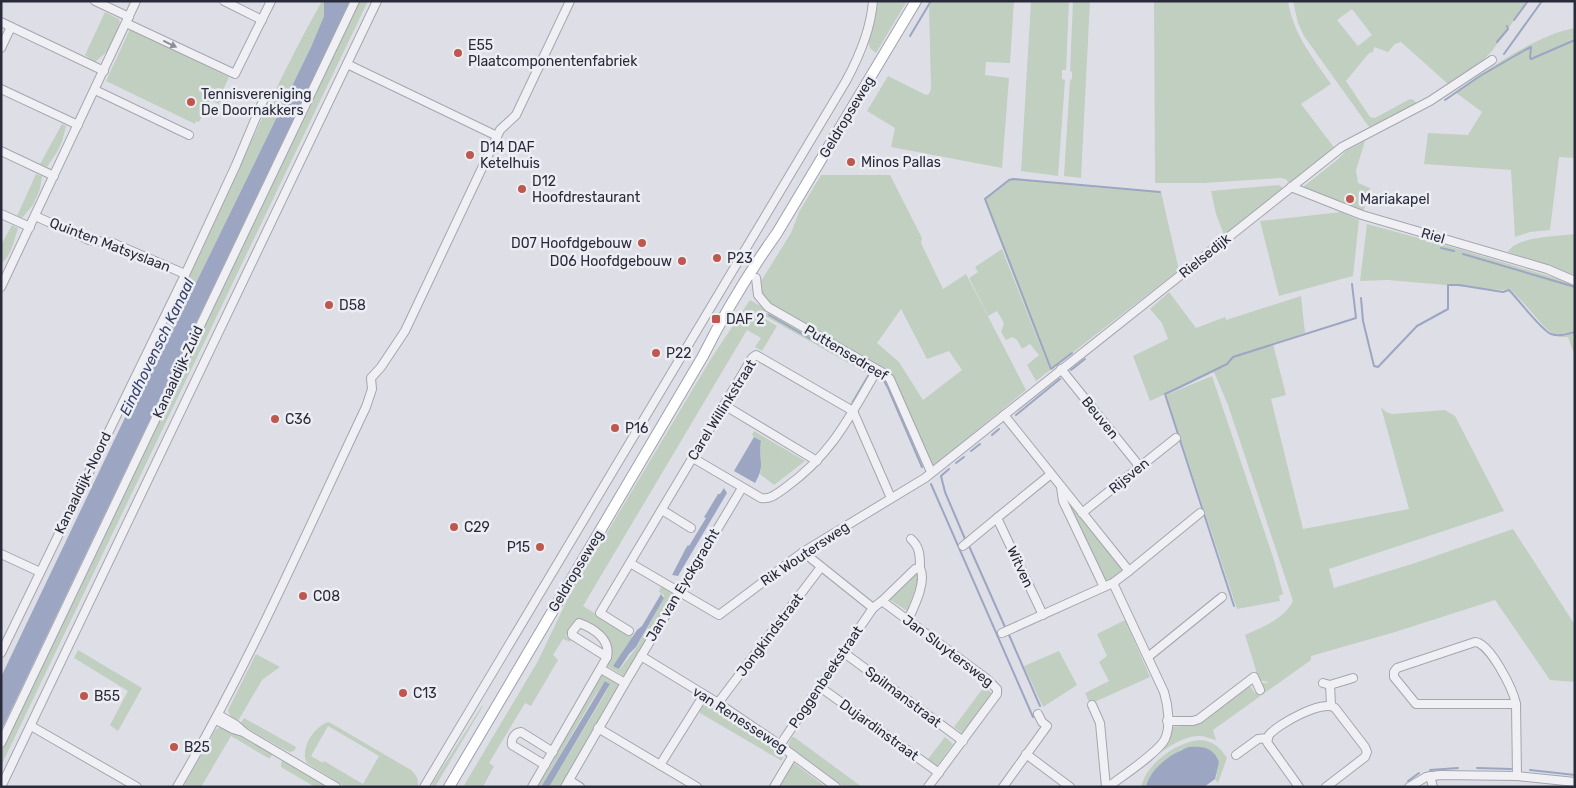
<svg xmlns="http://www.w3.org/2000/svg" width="1576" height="788" viewBox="0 0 1576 788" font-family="Rubik,sans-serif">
<rect width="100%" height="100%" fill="#dedfe6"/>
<!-- green -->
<g fill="#c0cfc0" fill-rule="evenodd">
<path d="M322,1H324V16L311,47L159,359L142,382C159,331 186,285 208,237C244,158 279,77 322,1Z"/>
<path d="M358,1H368L1,766V749Z"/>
<path d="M879,1H907L876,53L870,48L868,41Z"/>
<path d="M932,1H1014L1010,63L986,62L985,75L1009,78L1002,168L891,147L895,128L867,111L888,76L926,95L929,94L931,89L929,7Z"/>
<path d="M1031,1H1069L1066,70H1062V79L1065,80L1058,176L1021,171Z"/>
<path d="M1073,1H1090L1081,178L1064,176L1070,80L1072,79V72L1070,71Z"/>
<path d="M1154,1H1288C1293,34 1313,58 1331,84L1301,104L1336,150L1290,185L1286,179L1280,178L1204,183H1155Z"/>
<path d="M1293,1H1528L1492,51L1483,60L1448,84L1401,42L1395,44L1388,52L1374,47L1373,52L1369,53L1346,81L1370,117L1375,118L1410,99L1414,100L1417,105L1369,127L1304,36L1298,23ZM1352,9L1372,35L1358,46L1337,20Z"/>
<path d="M105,12L119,19L120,22L118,29L119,30L110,49L95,62L85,55Z"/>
<path d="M1575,28V158L1559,157L1550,230L1530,232L1515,237L1511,170L1424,164L1428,133L1468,135L1482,112L1455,92C1487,70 1538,34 1575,28Z"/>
<path d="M130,29L229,77L221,94L223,95L219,104L210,100L199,122L196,121L195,124L106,81Z"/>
<path d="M62,124L66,126C61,148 59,149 47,167L40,164Z"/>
<path d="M1365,141L1356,170L1358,183L1370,188L1363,212L1303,187L1337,160L1346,151Z"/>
<path d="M36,174L42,176L40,189L33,205L22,218L17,216Z"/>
<path d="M821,175H890L922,238L921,243L943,289L966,274L1026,390L935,465H932L926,454L895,380L889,373L766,302L758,286L791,233L799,212ZM901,309L927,359L949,351L962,370L923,400L899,362L877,343Z"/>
<path d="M1013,178L1102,188L1161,192L1179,270L1036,381L1027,365L1039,355L1030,344L1022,349L1017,340L1012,337L1006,340L1001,332L1004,323L997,311L988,316L969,278L978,272L975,267L1002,249L1048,366L984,198Z"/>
<path d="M1279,185L1283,188V190L1224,235L1216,214L1211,191Z"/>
<path d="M1341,212L1359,220L1353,276L1279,296L1260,221Z"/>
<path d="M1367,224L1459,249L1575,284V335L1573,336L1575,341V357L1568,337C1550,340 1538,318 1527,307C1522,301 1516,295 1510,289L1502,290L1388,280L1360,281Z"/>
<path d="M12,225L18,228C14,241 12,254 1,264V245Z"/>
<path d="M1575,234V275L1508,252C1514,237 1559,236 1575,234Z"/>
<path d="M1169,292L1196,328L1225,317L1226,320L1301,296L1305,333L1273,344L1286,395L1271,399L1303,529L1409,509L1381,407L1386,412L1392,414L1445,410L1455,416L1504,511L1329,569L1334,588L1415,563L1513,529L1575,625V682L1550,680L1495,600L1395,632L1311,656V660L1213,730L1216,740C1211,739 1205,736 1200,736C1181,736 1165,750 1149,760L1170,727L1193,725L1247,686H1250L1255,693L1261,689L1259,683H1270L1259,680L1245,635C1264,626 1283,620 1293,601L1228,405L1214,372L1150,401L1133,356L1168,339L1162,323L1150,309Z"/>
<path d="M750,300L766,309L762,317L777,326L762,351L755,347L761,338L747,330L583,606L633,637L613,666L614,667L620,669L636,648L664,598V595L659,592L661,586L673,594L624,676L607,666C618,646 601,626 582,619L570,626L566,636L571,640L570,642L563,639L553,655L558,660L531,706L525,703L489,763L494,766L483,787H463L538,661L568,598L712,357Z"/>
<path d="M768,310L872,371V373L854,404H850L868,374L765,316Z"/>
<path d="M1212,376L1274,560L1283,594L1279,596L1280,601L1237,609L1166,395Z"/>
<path d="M754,431L805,461L774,485L760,474C763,464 759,453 761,442L752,435Z"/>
<path d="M1066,498L1123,568L1122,572L1112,580L1105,581Z"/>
<path d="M917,572L921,574L907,611L889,599Z"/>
<path d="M1125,620L1150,677L1090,704L1085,693L1109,681L1099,662L1107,656L1097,634Z"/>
<path d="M78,650L142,688L118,731L110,725L128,691L74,658Z"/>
<path d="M1059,651L1077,685L1043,707L1024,666Z"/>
<path d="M256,654L280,667L262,680L238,721C231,719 230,716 228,710Z"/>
<path d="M601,674L620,685L560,787H549L605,694L610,684L606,681L594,697L541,787H534Z"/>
<path d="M984,687L992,693L962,733L954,727Z"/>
<path d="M706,701H709L722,710L721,712L784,754L782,760H780L700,713V711Z"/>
<path d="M482,706H483L435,787H430Z"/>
<path d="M244,718L296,747L294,751L290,752L285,750L240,724Z"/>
<path d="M329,722L411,770C416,775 419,779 418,787H345L307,763C299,749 315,725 329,722ZM328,726L379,756L363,784L324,761L323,763L311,756Z"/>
<path d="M222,727L230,730L273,754L270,758H268L231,736L201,787H183L216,729Z"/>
<path d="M792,737H794L862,787H844L788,745Z"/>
<path d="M945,737L953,744L937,766L928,759Z"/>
<path d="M1200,740C1213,741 1220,747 1227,758L1218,783L1215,779L1217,775L1182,749C1168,759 1150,769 1146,787H1141C1147,763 1176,742 1200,740Z"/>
<path d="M283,760L329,787H315L281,767V763Z"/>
<path d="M794,763L795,764L826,787H779Z"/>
</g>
<!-- water -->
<g fill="#9ca6c2">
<path d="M324,1H350L1,731V677L142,382L159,359L311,47L324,16Z"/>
<path d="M754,437L761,441C758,461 766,464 755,483L734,471Z"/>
<path d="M724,488L727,493L678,576L672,575L686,548L688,545L689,546L706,518L704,517L706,514L718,494H720Z"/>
<path d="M661,594L664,598L636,647L629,654L619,669L614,667L613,666L637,630L642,626Z"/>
<path d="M605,681L610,684L549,787H541Z"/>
<path d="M1189,747C1203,746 1213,747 1219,762L1215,779L1204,787H1146C1150,768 1172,753 1189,747Z"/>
</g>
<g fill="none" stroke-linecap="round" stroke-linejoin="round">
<!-- stream -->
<g stroke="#9ca6c2" stroke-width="2">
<path d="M1514,20L1528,1"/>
<path d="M910,36L931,1"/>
<path d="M1497,42L1508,29L1507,26"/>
<path d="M1504,54L1542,1"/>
<path d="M1445,100L1480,76L1525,50L1531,47L1530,58L1531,59L1575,40"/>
<path d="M1441,248L1454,251"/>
<path d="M1463,254L1575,287"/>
<path d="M1361,298L1363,321L1374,366L1378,367L1417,326L1448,309V285H1459L1503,292L1509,290C1519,300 1541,330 1551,334C1559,337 1567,334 1575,332"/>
<path d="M769,315L870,373L853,402"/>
<path d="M1072,353L1051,369L985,199L1009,180L1013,179L1160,192"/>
<path d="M1071,370L1085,359"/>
<path d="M879,378L884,381L888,388L922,467"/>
<path d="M1178,388L1165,394L1234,606"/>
<path d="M1178,388L1227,364L1233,357L1356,318L1352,284"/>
<path d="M1016,415L1060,379"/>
<path d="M992,435L999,429"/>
<path d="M971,451L980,444"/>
<path d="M956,463L964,457"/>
<path d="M949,469L941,476L945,492L965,539"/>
<path d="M931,484L1033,717"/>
<path d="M969,546L1005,627"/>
<path d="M1009,635L1040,706"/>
<path d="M1477,768L1511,769"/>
<path d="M1430,770L1458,768"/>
<path d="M1530,770L1575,775"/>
<path d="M1408,781L1419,773"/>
</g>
<defs>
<g id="minor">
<path d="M95,1L129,17"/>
<path d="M224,1L262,20"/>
<path d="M1,22L104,71"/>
<path d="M126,23L235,74L271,1"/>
<path d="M1,48L11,27"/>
<path d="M347,64L497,136"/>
<path d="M1,89L78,125"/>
<path d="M95,90L189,135"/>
<path d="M1,151L54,176"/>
<path d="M1291,187L1362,215L1547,269L1575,281"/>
<path d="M1,214L30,227"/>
<path d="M35,216L89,240L113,243L185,274"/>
<path d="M756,278L758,295L768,307L885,374L890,379L931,472"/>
<path d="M1,287L136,1"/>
<path d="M1061,369L1140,467"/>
<path d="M724,405L817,461"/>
<path d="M1004,415L1129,571"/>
<path d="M693,458L761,498C770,500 778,493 785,488C832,454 849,418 877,370"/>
<path d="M1061,487L1063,501L1104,587L1113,583L1129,571L1200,513"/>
<path d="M662,510L691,528"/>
<path d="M1082,513L1176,438"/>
<path d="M911,539C920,547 920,556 920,568"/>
<path d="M963,546L997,518"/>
<path d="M803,552L873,608L882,601L987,679L997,689V694L928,787"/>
<path d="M1,554L40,572"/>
<path d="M630,563L719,615L803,552L925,478L1342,147L1430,101L1492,60"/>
<path d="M882,601L915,569L920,568C927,581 914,607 908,620"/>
<path d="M1043,615L997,518L1051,474"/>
<path d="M579,623C593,628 611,639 607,657L572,635V632Z"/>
<path d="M629,631L600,613L752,358L756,355L853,411L891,498"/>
<path d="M1002,633L1104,587"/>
<path d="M1475,642C1490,643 1513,689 1516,704H1416L1394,677V672L1397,668Z"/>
<path d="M843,652L963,741"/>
<path d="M1,653L184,277L236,165L265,96"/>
<path d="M641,656L718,703L774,741L836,787"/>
<path d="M1148,657L1222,597"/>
<path d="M601,669L625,683"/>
<path d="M1323,683L1330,685L1353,678"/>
<path d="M1330,685L1331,705"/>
<path d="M820,687L939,773"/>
<path d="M718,703L821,567"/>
<path d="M1516,704L1517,776"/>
<path d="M1092,705L1100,723L1106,787"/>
<path d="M219,715L236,725L245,733L336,787"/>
<path d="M216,720L233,729L243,732"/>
<path d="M1167,721H1193L1199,719L1254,677L1260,690"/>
<path d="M31,726L137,787"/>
<path d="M598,728L697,787"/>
<path d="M1,743L355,1"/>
<path d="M780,745L873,608"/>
<path d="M1026,754L1070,787"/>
<path d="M1236,755L1258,739L1268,738"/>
<path d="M545,765L512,745C511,739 514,733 521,732L553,752"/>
<path d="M660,765L704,695"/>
<path d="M1430,776L1433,787"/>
<path d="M569,780L580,787"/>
<path d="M1,787L377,1"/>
<path d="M177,787C249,665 305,535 366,407L372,389L371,378L381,367L405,331L500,130L516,115L570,1"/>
<path d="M424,787L846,81C859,57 871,28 873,1"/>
<path d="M532,787L607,657"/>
<path d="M565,787L625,683L742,488"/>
<path d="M774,787L793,755"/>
<path d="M1003,787L1047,726L1042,722L1038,714"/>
<path d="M1108,787C1121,777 1159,752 1165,739C1171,726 1168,705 1164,692L1113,583"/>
<path d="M1299,787L1269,745L1267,742L1269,735C1278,724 1323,699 1335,708L1365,747L1367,752L1365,757L1326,787"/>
<path d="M1409,787L1426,777L1440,775L1517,776L1575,782"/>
</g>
<path id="major" d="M449,787L703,356C724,314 750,271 777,233L916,1"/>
</defs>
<!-- minor casing -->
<use href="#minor" stroke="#a4a5af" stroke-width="10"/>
<!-- major casing -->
<use href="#major" stroke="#9ea1b0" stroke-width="12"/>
<!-- minor -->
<use href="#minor" stroke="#f0f0f4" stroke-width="8"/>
<!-- major -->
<use href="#major" stroke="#fff" stroke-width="10"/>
</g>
<!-- one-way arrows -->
<defs><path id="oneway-solid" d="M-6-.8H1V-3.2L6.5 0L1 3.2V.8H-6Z" transform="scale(1.25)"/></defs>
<use fill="#8c8e98" href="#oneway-solid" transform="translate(170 44) rotate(26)"/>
<!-- markers -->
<g fill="#be584f" stroke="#edeef4" stroke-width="2">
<circle cx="458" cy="53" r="5"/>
<circle cx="191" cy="102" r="5"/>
<circle cx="470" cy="155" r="5"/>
<circle cx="851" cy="162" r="5"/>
<circle cx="522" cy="189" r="5"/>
<circle cx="1350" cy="199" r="5"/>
<circle cx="642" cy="243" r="5"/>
<circle cx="717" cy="258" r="5"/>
<circle cx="682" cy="261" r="5"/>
<circle cx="329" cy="305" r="5"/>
<rect x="711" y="314" width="10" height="10" rx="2.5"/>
<circle cx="656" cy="353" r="5"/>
<circle cx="275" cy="419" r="5"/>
<circle cx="615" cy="428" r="5"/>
<circle cx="454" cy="527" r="5"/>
<circle cx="540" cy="547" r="5"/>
<circle cx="303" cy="596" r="5"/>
<circle cx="403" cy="693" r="5"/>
<circle cx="84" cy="696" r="5"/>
<circle cx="174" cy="747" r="5"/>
</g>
<g text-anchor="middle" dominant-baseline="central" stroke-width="5" stroke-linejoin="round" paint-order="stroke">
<!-- poi labels -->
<g font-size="14" fill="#292b3b" stroke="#edeef4" text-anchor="start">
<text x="468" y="45">E55<tspan x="468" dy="16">Plaatcomponentenfabriek</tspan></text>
<text x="201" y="94">Tennisvereniging<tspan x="201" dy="16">De Doornakkers</tspan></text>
<text x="480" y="147">D14 DAF<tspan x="480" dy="16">Ketelhuis</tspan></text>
<text x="861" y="162">Minos Pallas</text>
<text x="532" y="181">D12<tspan x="532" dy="16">Hoofdrestaurant</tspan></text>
<text x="1360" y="199">Mariakapel</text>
<text x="632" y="243" text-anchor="end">D07 Hoofdgebouw</text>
<text x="727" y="258">P23</text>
<text x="672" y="261" text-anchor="end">D06 Hoofdgebouw</text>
<text x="339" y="305">D58</text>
<text x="726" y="319">DAF 2</text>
<text x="666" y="353">P22</text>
<text x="285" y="419">C36</text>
<text x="625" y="428">P16</text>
<text x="464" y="527">C29</text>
<text x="530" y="547" text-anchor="end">P15</text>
<text x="313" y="596">C08</text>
<text x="413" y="693">C13</text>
<text x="94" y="696">B55</text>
<text x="184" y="747">B25</text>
</g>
<!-- street labels -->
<g font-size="14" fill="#292b3b" stroke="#edeef4">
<text transform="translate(847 117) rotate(-59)">Geldropseweg</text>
<text transform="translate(1433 236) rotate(16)">Riel</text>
<text transform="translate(110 245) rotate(21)">Quinten Matsyslaan</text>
<text transform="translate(1205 256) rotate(-39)">Rielsedijk</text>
<text transform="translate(846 353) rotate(31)">Puttensedreef</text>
<text transform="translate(178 372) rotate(-65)">Kanaaldijk-Zuid</text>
<text transform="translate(722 410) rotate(-58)">Carel Willinkstraat</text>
<text transform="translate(1100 418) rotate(51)">Beuven</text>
<text transform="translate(1129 476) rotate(-39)">Rijsven</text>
<text transform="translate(83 483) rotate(-64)">Kanaaldijk-Noord</text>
<text transform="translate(805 554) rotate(-34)">Rik Woutersweg</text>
<text transform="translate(1020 567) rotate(65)">Witven</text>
<text transform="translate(576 571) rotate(-59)">Geldropseweg</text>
<text transform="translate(683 585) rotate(-59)">Jan van Eyckgracht</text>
<text transform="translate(770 635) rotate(-53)">Jongkindstraat</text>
<text transform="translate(948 651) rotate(37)">Jan Sluytersweg</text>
<text transform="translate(826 677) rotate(-56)">Poggenbeekstraat</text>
<text transform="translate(903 697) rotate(37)">Spilmanstraat</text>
<text transform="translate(740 720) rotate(33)">van Renesseweg</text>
<text transform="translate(879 730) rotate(36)">Dujardinstraat</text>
</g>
<!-- water labels -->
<g font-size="15" font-style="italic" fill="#37426a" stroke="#edeef4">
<text transform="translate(157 347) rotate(-64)">Eindhovensch Kanaal</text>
</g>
</g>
<!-- border -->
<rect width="1576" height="788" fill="none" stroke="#292b3b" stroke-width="5"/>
</svg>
